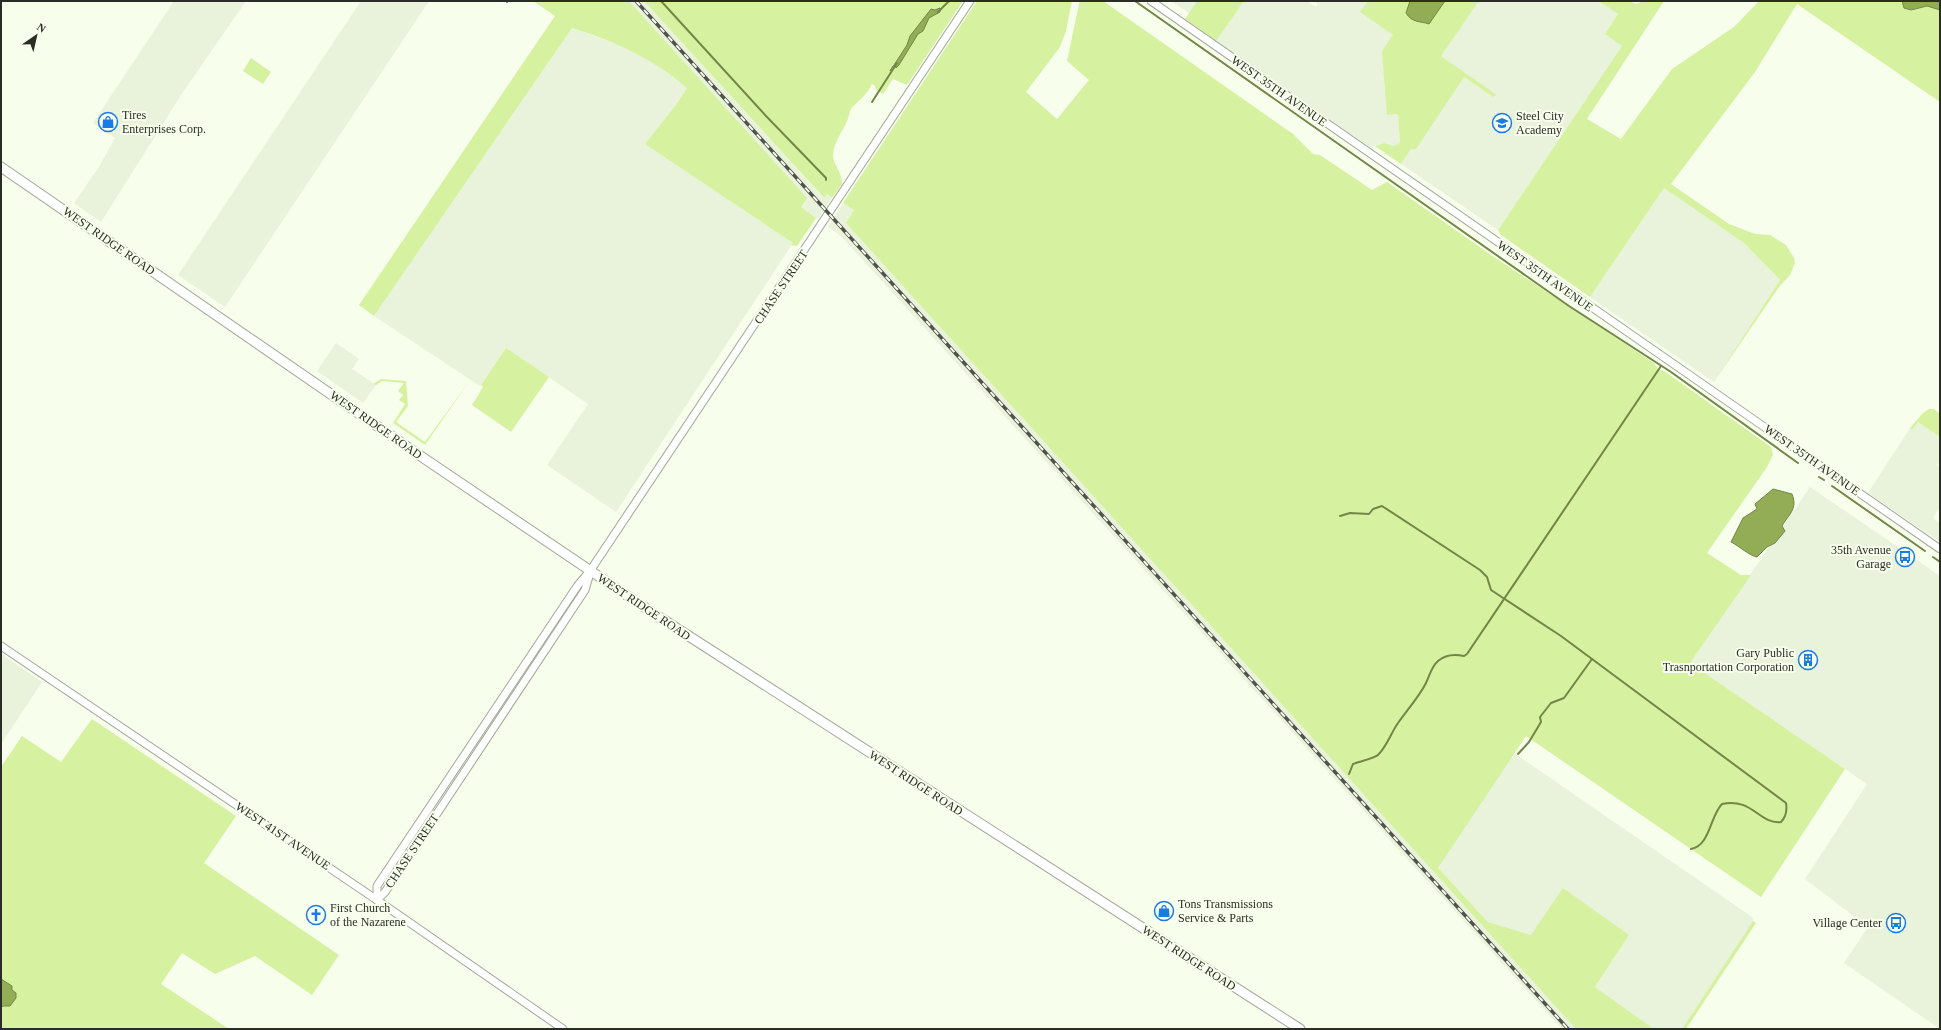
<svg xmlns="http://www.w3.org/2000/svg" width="1941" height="1030" viewBox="0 0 1941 1030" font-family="Georgia,serif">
<rect width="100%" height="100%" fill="#f7feec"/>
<!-- built -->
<g fill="#e9f2da">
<path d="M174,1H246L183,92L101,222L74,203L99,167L115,138L93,123Z"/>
<path d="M361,1H429L225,307L178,275Z"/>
<path d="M629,1H644L823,198L826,194L832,198L818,219L800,207L806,198Z"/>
<path d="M1171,1H1197L1189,13Z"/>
<path d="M1244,1H1307L1316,7L1318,4L1314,1H1368L1361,12L1393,35L1387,115L1398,114L1400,143L1398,145L1393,146L1384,143L1370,147L1216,41Z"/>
<path d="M1479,1H1599L1618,14L1622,46L1498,230L1401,164L1411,149H1416L1464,77L1493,97L1497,95L1441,56Z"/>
<path d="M572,28L633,50L650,59L687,88L676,105L646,144L793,243L616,512L547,465L588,404L506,348L480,386L374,316Z"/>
<path d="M1664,188L1744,243L1780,280L1714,382L1590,297Z"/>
<path d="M843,203L854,210L846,223L1576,1029H1562L841,236L828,227Z"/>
<path d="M336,343L359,359L352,369L376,385L363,403L317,371Z"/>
<path d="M1918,422L1940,437V460L1937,465L1940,468V507L1933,518L1940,523V542L1868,493L1910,428L1912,430Z"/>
<path d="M1810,487L1940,576V1029L1844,963L1868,927L1805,879L1867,784L1690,663Z"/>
<path d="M1,654L42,682L1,744Z"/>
<path d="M1514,753L1752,917L1753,921L1682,1029H1654L1595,987L1629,935H1531L1488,922L1438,868Z"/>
</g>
<!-- green -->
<g fill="#d6f1a0" fill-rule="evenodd">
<path d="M533,1H629L807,198L801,207L816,218L797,246L791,245L793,243L645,144L676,105L687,88C649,56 618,43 572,28L374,316L359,305L555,16Z"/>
<path d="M644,1H963L907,85L893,79L883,94L876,90L875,86L872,84C867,95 859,100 851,109C849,112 849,117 847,121C842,133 834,141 833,155C833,165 843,173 842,184L832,198L827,194L824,198ZM940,9L938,13C925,15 926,28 918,34L899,65L893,66L890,69L907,45L910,36L919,24Z"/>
<path d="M977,1H1072L1066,31L1060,47L1026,92L1057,119L1089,80L1067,61L1079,4L1080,1H1103L1293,134L1313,154L1320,155L1372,190L1387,182L1491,255L1654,363L1658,369L1664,371L1771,447L1773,455L1767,467L1707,553L1741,575H1751L1690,663L1845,769L1761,897L1526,736L1438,868L1488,922L1531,935L1563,888L1629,935L1595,987L1654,1029H1576L846,223L854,210L843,203Z"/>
<path d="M1197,1H1244L1216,41L1185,19Z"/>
<path d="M1368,1H1410L1406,13L1423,23L1429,24L1445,1H1479L1441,56L1497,95L1493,97L1464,77L1416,149H1411L1401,164L1375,146L1384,143L1393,146L1400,143L1398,114L1387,115L1382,51L1393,35L1360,12Z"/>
<path d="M1599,1H1629L1636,4L1644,1H1664L1587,119L1621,139L1672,69L1734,27L1759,1H1902L1901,3L1911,10L1927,6L1940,10V102L1797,4L1755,72L1671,184L1729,224L1755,234L1770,235L1786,245L1794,258L1795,263L1790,275L1779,287L1714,382L1780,280L1744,243L1664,188L1590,297L1501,235L1498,230L1622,46L1605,34L1618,14Z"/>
<path d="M251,58L271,72L263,84L243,71Z"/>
<path d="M506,348L549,377L511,432L472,405L483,387L481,385Z"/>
<path d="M381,379L406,381L408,406L396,422L425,442L470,380L425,445L393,423L405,404L399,400L403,395L398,391L404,383L382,381L376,385L373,384Z"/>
<path d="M1929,409H1934L1940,414V437L1918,422L1912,430L1910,428L1923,413Z"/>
<path d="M92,719L236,816L204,863L339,955L312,995L255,956L215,974L182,953L161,984L229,1029H1V1008L12,986L1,979V767L22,736L61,762Z"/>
<path d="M1753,921L1756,923L1686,1029H1682Z"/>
</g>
<!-- water -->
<g fill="#92ad55" stroke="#738647">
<path d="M1410,1H1445L1429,24C1420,21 1412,23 1406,13Z"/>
<path d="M1902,1H1940V10L1927,6L1911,10L1904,8Z"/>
<path d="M940,8V12L929,18L923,31L918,34L899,65L896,68L895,65L893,66L890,71L907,45L910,36L931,9L935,10Z"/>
<path d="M1773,489L1792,494C1798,509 1789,514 1782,526L1785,531L1775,543L1767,547L1757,557C1750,556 1739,546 1731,542L1743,518L1757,509L1755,504Z"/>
<path d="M1,979L12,986V990L16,993V998L10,1006H3L1,1008Z"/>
</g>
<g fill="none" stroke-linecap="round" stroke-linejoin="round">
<!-- stream -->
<g stroke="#738647" stroke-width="2">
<path d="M661,1L766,116L826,178V180"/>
<path d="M1135,1L1569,306L1671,372L1798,463"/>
<path d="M507,2L508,1"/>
<path d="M938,12L949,1"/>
<path d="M872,102L897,63"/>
<path d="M1819,477L1824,480"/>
<path d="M1832,486L1925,551"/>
<path d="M1340,516L1350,513L1369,514L1373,509L1382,506L1480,570L1487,577L1491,590L1561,636L1786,803C1787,809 1786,817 1781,822C1760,825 1752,797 1722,804C1710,816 1710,846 1691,849"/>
<path d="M1933,557L1940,562"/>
<path d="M1518,754L1529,742L1541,722L1540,717L1551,703L1564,698L1592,659"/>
<path d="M1349,774L1353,764C1358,762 1375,758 1378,755C1387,746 1391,733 1398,723C1407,710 1419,697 1426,683C1430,675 1431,667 1438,661C1445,655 1455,654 1464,656L1467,654L1661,366"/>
</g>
<defs>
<g id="tertiary">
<path d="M1151,1L1940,549"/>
<path d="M1,646L377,900L563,1029"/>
<path d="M377,900V886L578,585L590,571L970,1"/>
<path d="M377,900L385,892L585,590L590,573"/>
</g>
<path id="primary" d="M1,167L425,459L653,613L1300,1029"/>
</defs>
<!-- tertiary casing -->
<use href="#tertiary" stroke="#a2a897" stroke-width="9"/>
<!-- primary casing -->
<use href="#primary" stroke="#a2a897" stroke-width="11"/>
<!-- tertiary -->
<use href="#tertiary" stroke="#fff" stroke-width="7"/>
<!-- primary -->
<use href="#primary" stroke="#fff" stroke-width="9"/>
<defs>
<path id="rail" d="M636,1L1568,1029"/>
</defs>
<!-- rail casing -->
<use href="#rail" stroke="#50534b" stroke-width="3.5"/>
<!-- rail -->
<use href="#rail" stroke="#f7feec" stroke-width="2" stroke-dasharray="6" stroke-linecap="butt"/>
</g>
<!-- icons -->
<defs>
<symbol id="shop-ring" viewBox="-11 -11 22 22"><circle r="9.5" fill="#f7feec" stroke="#197be4" stroke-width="1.5"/><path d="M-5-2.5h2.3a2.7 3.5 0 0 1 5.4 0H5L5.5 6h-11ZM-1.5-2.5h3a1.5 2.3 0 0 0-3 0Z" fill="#197be4"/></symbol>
<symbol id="school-ring" viewBox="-11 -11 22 22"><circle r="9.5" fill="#f7feec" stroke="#197be4" stroke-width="1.5"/><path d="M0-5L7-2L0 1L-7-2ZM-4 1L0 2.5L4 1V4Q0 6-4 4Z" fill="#197be4"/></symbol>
<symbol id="bus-ring" viewBox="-11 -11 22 22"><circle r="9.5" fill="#f7feec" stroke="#197be4" stroke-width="1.5"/><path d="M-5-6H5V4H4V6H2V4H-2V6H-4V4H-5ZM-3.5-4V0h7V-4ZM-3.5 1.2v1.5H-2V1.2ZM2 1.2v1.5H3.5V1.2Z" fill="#197be4"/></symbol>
<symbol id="building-ring" viewBox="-11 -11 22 22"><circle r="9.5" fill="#f7feec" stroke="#197be4" stroke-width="1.5"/><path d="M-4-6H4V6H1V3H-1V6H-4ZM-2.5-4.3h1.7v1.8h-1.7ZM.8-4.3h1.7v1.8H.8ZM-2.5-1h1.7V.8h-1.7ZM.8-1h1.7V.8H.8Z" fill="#197be4"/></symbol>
<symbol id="church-ring" viewBox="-11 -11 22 22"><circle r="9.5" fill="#f7feec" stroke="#197be4" stroke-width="1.5"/><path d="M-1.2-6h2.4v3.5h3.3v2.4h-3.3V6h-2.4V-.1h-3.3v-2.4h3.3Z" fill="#197be4"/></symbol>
</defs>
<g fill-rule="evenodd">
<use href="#shop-ring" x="97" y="111" width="22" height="22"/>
<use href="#school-ring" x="1491" y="112" width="22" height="22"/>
<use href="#bus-ring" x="1894" y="546" width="22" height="22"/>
<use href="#building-ring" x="1797" y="649" width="22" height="22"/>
<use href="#shop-ring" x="1153" y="900" width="22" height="22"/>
<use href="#church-ring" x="305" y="904" width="22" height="22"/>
<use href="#bus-ring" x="1885" y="912" width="22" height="22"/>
</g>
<g text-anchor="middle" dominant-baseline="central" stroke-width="4" stroke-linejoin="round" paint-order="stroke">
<!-- street labels -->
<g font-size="12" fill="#2a2c26" stroke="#f7feec">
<text transform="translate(1279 91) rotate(35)">WEST 35TH AVENUE</text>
<text transform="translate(109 241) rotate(35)">WEST RIDGE ROAD</text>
<text transform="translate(1545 276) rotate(35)">WEST 35TH AVENUE</text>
<text transform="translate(781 287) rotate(-56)">CHASE STREET</text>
<text transform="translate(376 425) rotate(35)">WEST RIDGE ROAD</text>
<text transform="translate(1812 460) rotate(35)">WEST 35TH AVENUE</text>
<text transform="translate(644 607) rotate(34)">WEST RIDGE ROAD</text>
<text transform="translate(916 783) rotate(33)">WEST RIDGE ROAD</text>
<text transform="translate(283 836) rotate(34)">WEST 41ST AVENUE</text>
<text transform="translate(412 851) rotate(-56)">CHASE STREET</text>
<text transform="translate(1189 958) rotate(33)">WEST RIDGE ROAD</text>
</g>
<!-- poi labels -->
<g font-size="12" fill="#2a2c26" stroke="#f7feec" text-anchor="start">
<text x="122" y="115">Tires<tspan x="122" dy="14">Enterprises Corp.</tspan></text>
<text x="1516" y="116">Steel City<tspan x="1516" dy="14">Academy</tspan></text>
<text x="1891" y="550" text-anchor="end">35th Avenue<tspan x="1891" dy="14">Garage</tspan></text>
<text x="1794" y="653" text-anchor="end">Gary Public<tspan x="1794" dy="14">Trasnportation Corporation</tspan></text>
<text x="1178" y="904">Tons Transmissions<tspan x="1178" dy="14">Service &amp; Parts</tspan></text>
<text x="330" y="908">First Church<tspan x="330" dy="14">of the Nazarene</tspan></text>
<text x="1882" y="923" text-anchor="end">Village Center</text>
</g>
</g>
<!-- border -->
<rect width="1941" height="1030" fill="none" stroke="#2a2c26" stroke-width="4"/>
<!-- north arrow -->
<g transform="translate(36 36) rotate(34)" stroke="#f7feec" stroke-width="3" paint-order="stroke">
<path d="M0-3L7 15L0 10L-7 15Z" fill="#2a2c26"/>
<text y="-6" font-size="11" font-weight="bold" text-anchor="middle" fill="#2a2c26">N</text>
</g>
</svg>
